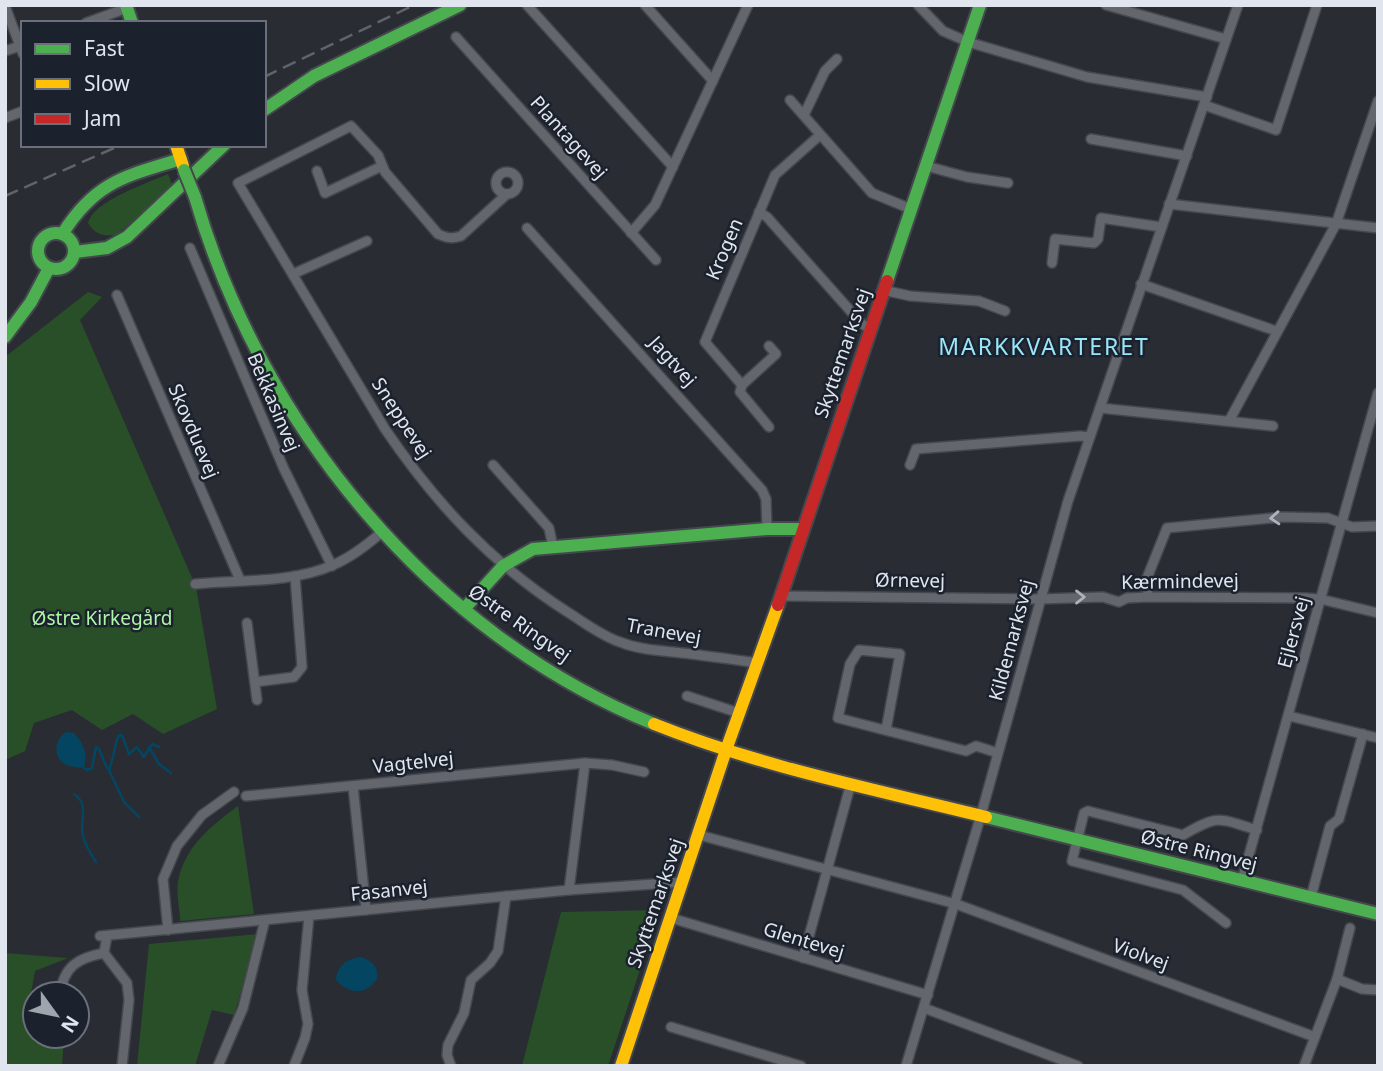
<svg xmlns="http://www.w3.org/2000/svg" width="1383" height="1071" viewBox="0 0 1383 1071" font-family="'Noto Sans',sans-serif">
<rect width="100%" height="100%" fill="#292c33"/>
<!-- green -->
<g fill="#294f28">
<path d="M168,174L173,187L116,235C103,236 95,235 88,223C93,201 148,183 168,174Z"/>
<path d="M88,292L102,297L80,320L196,587L217,709L163,734L133,714L102,730L72,710L34,723L25,751L5,760V357Z"/>
<path d="M238,806L254,914L180,921C180,909 176,894 178,882C184,847 211,826 238,806Z"/>
<path d="M660,910L608,1066H522L561,912Z"/>
<path d="M258,934L234,1015L212,1010L195,1066H137L149,944Z"/>
<path d="M5,953L68,958L35,971L29,1004H25L23,1021L35,1024V1036L64,1038L62,1066H5Z"/>
</g>
<!-- water -->
<g fill="#044662">
<path d="M66,732L74,733C82,741 89,755 84,766L81,768C75,767 67,766 63,763C52,754 56,738 66,732Z"/>
<path d="M361,957C372,961 379,967 377,979C365,996 349,994 336,980C337,965 347,959 361,957Z"/>
</g>
<g fill="none" stroke-linecap="round" stroke-linejoin="round">
<!-- stream -->
<g stroke="#044662" stroke-width="2.5">
<path d="M149,747L159,764L171,773"/>
<path d="M83,767L87,770L92,768L96,747L99,749L107,768H110L118,736L122,735L129,754L137,747L144,757L152,744L159,747"/>
<path d="M108,768L124,802L139,817"/>
<path d="M74,794C90,804 79,822 83,836C85,845 91,854 96,862"/>
</g>
<defs>
<g id="street">
<path d="M527,5L673,167"/>
<path d="M645,5L713,81"/>
<path d="M918,5L943,31L968,42L1087,77L1207,97"/>
<path d="M1106,5L1226,39"/>
<path d="M5,6L23,54"/>
<path d="M86,23L127,8"/>
<path d="M456,37L656,260"/>
<path d="M5,51L23,45"/>
<path d="M790,100L872,193L911,209"/>
<path d="M1204,105L1276,130L1317,5"/>
<path d="M804,115L825,71L837,59"/>
<path d="M5,118L23,111"/>
<path d="M1091,139L1187,156"/>
<path d="M926,166L967,177L1008,183"/>
<path d="M317,171L325,193L382,166"/>
<circle cx="507" cy="183" r="11"/>
<path d="M507,194L461,236C452,239 447,238 438,234L385,172L378,155L351,126L238,183L385,429C436,504 492,564 569,613C585,623 602,636 620,642C637,649 655,650 673,652C701,655 729,659 758,663"/>
<path d="M1169,204L1378,228"/>
<path d="M759,212L767,217L862,324L871,329"/>
<path d="M527,228L762,490L766,499L767,529"/>
<path d="M631,233L655,205L748,5"/>
<path d="M190,248L284,469L332,566"/>
<path d="M1052,263L1055,239L1094,243L1098,239L1101,218L1161,227"/>
<path d="M293,274L367,241"/>
<path d="M1141,284L1276,331"/>
<path d="M883,290L910,296L979,301L1005,311"/>
<path d="M117,295L240,580"/>
<path d="M742,385L776,354L769,346"/>
<path d="M1100,408L1273,426"/>
<path d="M1229,421L1336,224L1378,101"/>
<path d="M769,427L740,392L742,385L705,342L775,175L820,135"/>
<path d="M493,465L549,528L553,547"/>
<path d="M910,465L916,449L1080,436L1089,437"/>
<path d="M195,584C237,580 294,583 333,565C352,557 367,545 382,532"/>
<path d="M780,596L1040,599L1103,597L1119,602L1127,598L1148,597L1305,598L1320,599L1378,613"/>
<path d="M1148,597L1147,578L1167,528L1283,517L1328,518L1352,527L1378,526"/>
<path d="M247,623L257,700"/>
<path d="M255,682L294,677L302,667L295,576"/>
<path d="M687,696L739,713"/>
<path d="M1289,716L1378,738"/>
<path d="M886,730L900,654L859,650L850,664L838,718L966,751L976,746L998,753"/>
<path d="M353,786L366,910"/>
<path d="M246,796L585,763L612,765L644,772"/>
<path d="M699,835L956,904L1315,1037"/>
<path d="M1242,880L1378,393"/>
<path d="M569,890L585,763"/>
<path d="M1311,897L1330,826L1339,819L1363,734"/>
<path d="M671,918L928,995"/>
<path d="M1226,923L1183,890L1072,861L1084,813L1088,811L1183,835C1220,814 1217,818 1257,830"/>
<path d="M168,930L163,879L177,846L202,815L234,792"/>
<path d="M100,936L569,890L683,882"/>
<path d="M104,953L127,983L129,1000L122,1066"/>
<path d="M803,958L851,783"/>
<path d="M1337,979L1362,989L1378,990"/>
<path d="M60,994C64,966 78,958 104,953L107,936"/>
<path d="M924,1008L1078,1066"/>
<path d="M671,1027L801,1066"/>
<path d="M218,1066L243,1008L265,920"/>
<path d="M294,1066L305,1038L308,1024L302,990L309,916"/>
<path d="M451,1066L447,1055L448,1045L464,1013L471,980L490,963L498,951L506,896"/>
<path d="M906,1066L981,815L1068,501L1238,5"/>
<path d="M1304,1066L1337,979L1350,928"/>
</g>
<g id="fast">
<path d="M126,5L132,23"/>
<path d="M264,110L314,76L460,5"/>
<path d="M195,197C261,425 431,634 654,724"/>
<circle cx="56" cy="251" r="18"/>
<path d="M63,233C96,181 126,176 181,159"/>
<path d="M75,252L107,248L127,237L224,145"/>
<path d="M887,281L980,5"/>
<path d="M5,337L31,302L49,268"/>
<path d="M464,609L503,566L533,549L767,529H803"/>
<path d="M986,817L1378,914"/>
</g>
<g id="slow">
<path d="M176,145L183,166"/>
<path d="M654,724C761,767 874,789 986,817"/>
<path d="M621,1066L726,750L778,605"/>
</g>
<path id="jam" d="M778,605L887,281"/>
</defs>
<!-- street casing -->
<use href="#street" stroke="#44474d" stroke-width="12"/>
<!-- fast casing -->
<use href="#fast" stroke="#44474d" stroke-width="16"/>
<!-- slow casing -->
<use href="#slow" stroke="#44474d" stroke-width="16"/>
<!-- jam casing -->
<use href="#jam" stroke="#44474d" stroke-width="16"/>
<!-- street -->
<use href="#street" stroke="#63666c" stroke-width="9"/>
<!-- fast -->
<use href="#fast" stroke="#4caf50" stroke-width="12"/>
<!-- slow -->
<use href="#slow" stroke="#ffc107" stroke-width="12"/>
<!-- jam -->
<use href="#jam" stroke="#c62828" stroke-width="12"/>
<!-- rail -->
<g stroke="#606369" stroke-width="2.5" stroke-dasharray="14 7" stroke-linecap="butt">
<path d="M264,77L414,5"/>
<path d="M5,196L121,145"/>
</g>
<defs>
<path id="fast-bridge" d="M184,170L195,197"/>
</defs>
<!-- fast-bridge casing -->
<use href="#fast-bridge" stroke="#44474d" stroke-width="16" stroke-linecap="butt"/>
<!-- fast-bridge -->
<use href="#fast-bridge" stroke="#4caf50" stroke-width="12"/>
</g>
<!-- one-way arrows -->
<defs><path id="oneway-chevron" d="M-2-3.5L2.5 0L-2 3.5" fill="none" stroke-width="1.6" stroke-linecap="round" stroke-linejoin="round" transform="scale(1.75)"/></defs>
<g stroke="#aeb2ba">
<use href="#oneway-chevron" transform="translate(1275 518) rotate(176)"/>
<use href="#oneway-chevron" transform="translate(1080 597)"/>
</g>
<g text-anchor="middle" dominant-baseline="central" stroke-width="5" stroke-linejoin="round" paint-order="stroke">
<!-- street labels -->
<g font-size="19" fill="#e0e5ee" stroke="#1b212d">
<text transform="translate(569 137) rotate(48)">Plantagevej</text>
<text transform="translate(724 249) rotate(-67)">Krogen</text>
<text transform="translate(842 353) rotate(-71)">Skyttemarksvej</text>
<text transform="translate(673 361) rotate(48)">Jagtvej</text>
<text transform="translate(274 402) rotate(67)">Bekkasinvej</text>
<text transform="translate(402 418) rotate(57)">Sneppevej</text>
<text transform="translate(194 431) rotate(67)">Skovduevej</text>
<text transform="translate(910 580) rotate(1)">Ørnevej</text>
<text transform="translate(1180 581) rotate(-1)">Kærmindevej</text>
<text transform="translate(520 623) rotate(35)">Østre Ringvej</text>
<text transform="translate(664 631) rotate(10)">Tranevej</text>
<text transform="translate(1293 632) rotate(-75)">Ejlersvej</text>
<text transform="translate(1011 640) rotate(-75)">Kildemarksvej</text>
<text transform="translate(413 762) rotate(-6)">Vagtelvej</text>
<text transform="translate(1199 850) rotate(14)">Østre Ringvej</text>
<text transform="translate(389 890) rotate(-6)">Fasanvej</text>
<text transform="translate(655 903) rotate(-71)">Skyttemarksvej</text>
<text transform="translate(804 940) rotate(17)">Glentevej</text>
<text transform="translate(1141 954) rotate(20)">Violvej</text>
</g>
<!-- park labels -->
<g font-size="19" fill="#acf6a5" stroke="#1b212d">
<text x="102" y="618">Østre Kirkegård</text>
</g>
<!-- quarter labels -->
<g font-size="23" letter-spacing="2" fill="#99e5fa" stroke="#1b212d">
<text x="1044" y="346">MARKKVARTERET</text>
</g>
</g>
<!-- border -->
<rect width="1383" height="1071" fill="none" stroke="#e0e5ee" stroke-width="14"/>
<!-- legend -->
<rect x="21" y="21" width="245" height="126" fill="#1b212d" stroke="#6a6f7a" stroke-width="2"/>
<rect x="35" y="44" width="35" height="10" fill="#4caf50" stroke="#6a6f7a" stroke-width="2"/>
<text x="84" y="56" font-size="21" fill="#e0e5ee">Fast</text>
<rect x="35" y="79" width="35" height="10" fill="#ffc107" stroke="#6a6f7a" stroke-width="2"/>
<text x="84" y="91" font-size="21" fill="#e0e5ee">Slow</text>
<rect x="35" y="114" width="35" height="10" fill="#c62828" stroke="#6a6f7a" stroke-width="2"/>
<text x="84" y="126" font-size="21" fill="#e0e5ee">Jam</text>
<!-- north arrow -->
<g transform="translate(56 1015) rotate(123)"><circle r="33" fill="#1b212d" stroke="#6a6f7a" stroke-width="2"/>
<path d="M0-5L12 26L0 18L-12 26Z" fill="#a0a4ad"/>
<text y="-10" font-size="19" font-weight="bold" text-anchor="middle" fill="#e0e5ee">N</text>
</g>
</svg>
